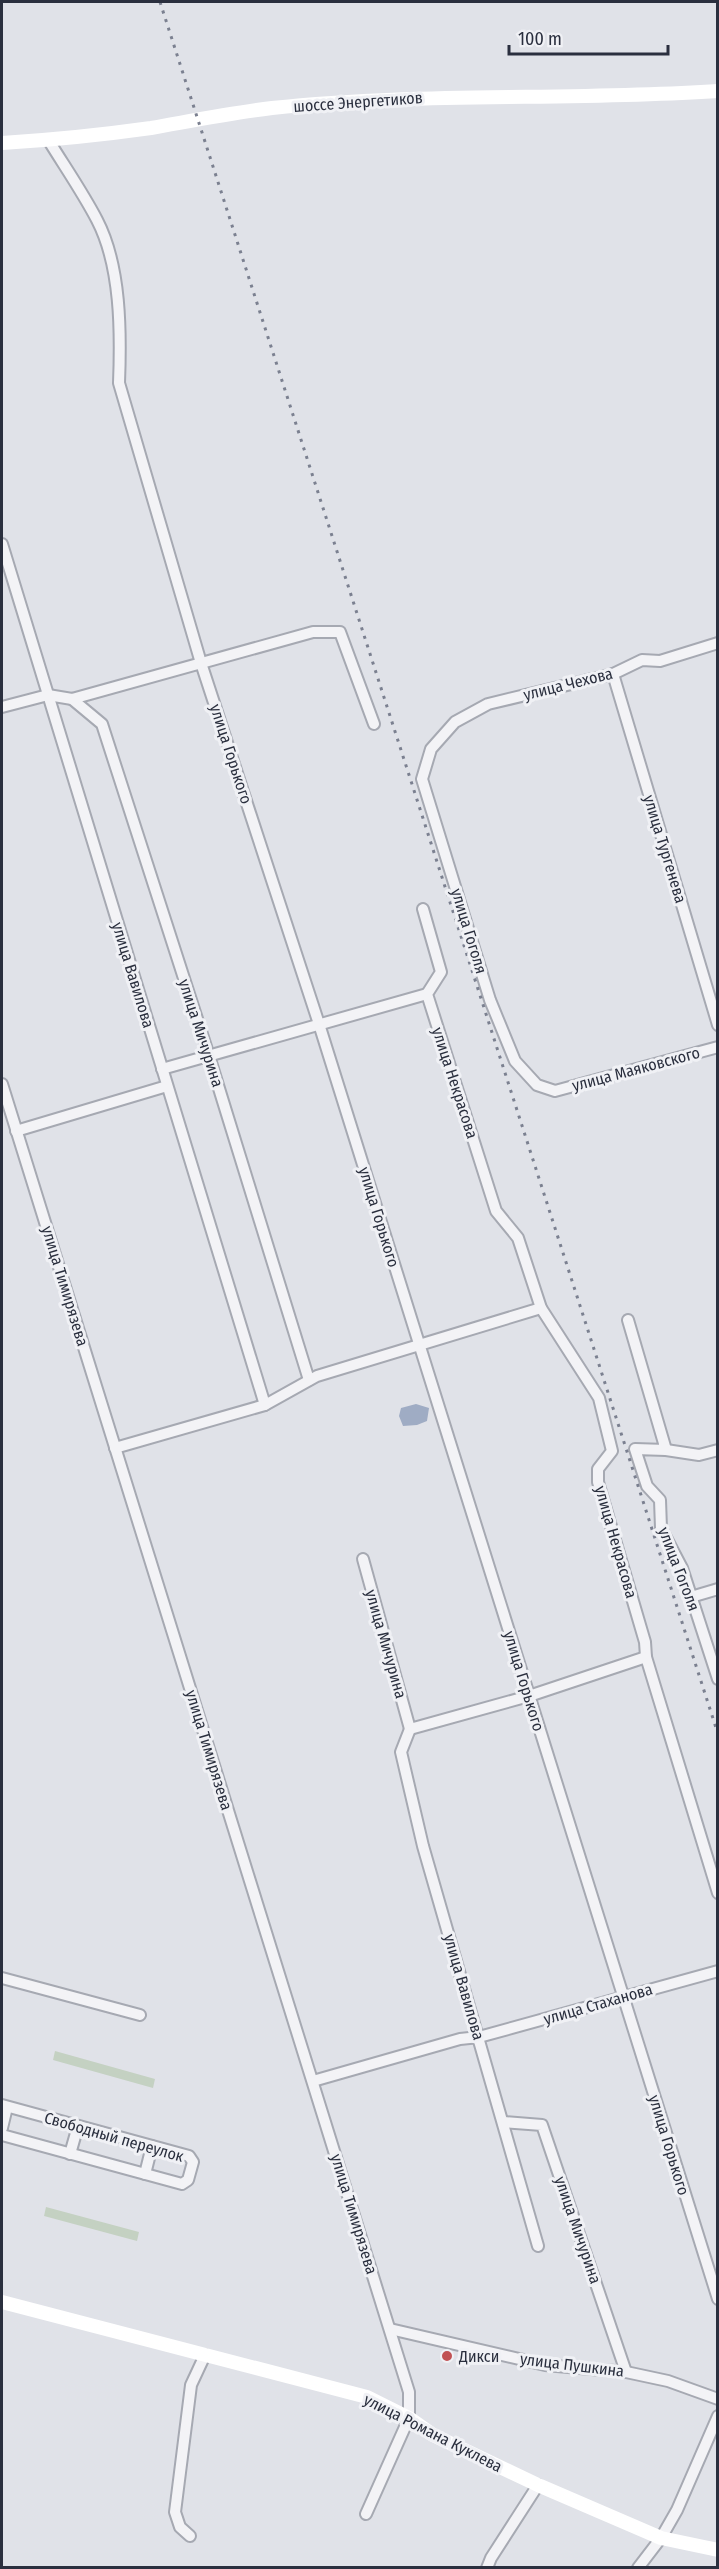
<svg xmlns="http://www.w3.org/2000/svg" width="719" height="2569" viewBox="0 0 719 2569" font-family="'Fira Sans Condensed',sans-serif">
<rect width="100%" height="100%" fill="#e0e2e8"/>
<!-- green -->
<g fill="#c4d1c2">
<path d="M55,2051L155,2079L153,2088L53,2060Z"/>
<path d="M46,2207L139,2232L137,2241L44,2216Z"/>
</g>
<!-- water -->
<path fill="#9facc4" d="M416,1404L429,1408L427,1421L417,1425L403,1426L399,1416L401,1408Z"/>
<g fill="none" stroke-linecap="round" stroke-linejoin="round">
<defs>
<g id="street">
<path d="M49,141C65,167 83,193 97,220C121,266 121,332 119,383L201,663L319,1024L718,2299"/>
<path d="M2,544L265,1405"/>
<path d="M718,643L660,661L642,660L613,674L488,704L455,722L431,749L422,779L490,1000L515,1061L537,1085L555,1091L718,1047"/>
<path d="M613,674L718,1025"/>
<path d="M72,699L102,724L209,1056L309,1380"/>
<path d="M2,707L48,695L72,699L313,632H340L374,724"/>
<path d="M423,909L441,972L427,994L496,1211L518,1238L541,1308L599,1398L612,1451L598,1469V1482L645,1642L646,1657L718,1893"/>
<path d="M162,1069L427,994"/>
<path d="M2,1084L409,2392V2418L366,2514"/>
<path d="M16,1131L167,1086"/>
<path d="M628,1320L666,1450L635,1449L647,1486L660,1500L661,1528L682,1568L718,1679"/>
<path d="M115,1448L265,1405L317,1376L541,1308"/>
<path d="M666,1450L699,1455L718,1450"/>
<path d="M363,1559L410,1729"/>
<path d="M691,1597L718,1589"/>
<path d="M410,1729L401,1752L423,1846L538,2246"/>
<path d="M410,1729L529,1696L646,1657"/>
<path d="M2,1978L140,2015"/>
<path d="M313,2081L460,2039L479,2037L718,1971"/>
<path d="M2,2105L189,2156L193,2162L188,2180L182,2184L2,2135"/>
<path d="M503,2122L542,2125L626,2372"/>
<path d="M2,2128L7,2107"/>
<path d="M70,2154L78,2126"/>
<path d="M145,2174L152,2146"/>
<path d="M390,2329L545,2365L626,2372L668,2381L718,2399"/>
<path d="M190,2536L180,2527L175,2512L191,2385L205,2355"/>
<path d="M487,2568L491,2558L538,2485"/>
<path d="M638,2568L661,2538L677,2510L718,2416"/>
</g>
</defs>
<!-- street casing -->
<use href="#street" stroke="#a6a9b2" stroke-width="14"/>
<!-- street -->
<use href="#street" stroke="#f3f3f6" stroke-width="10"/>
<!-- secondary -->
<g stroke="#fff" stroke-width="14">
<path d="M2,143C51,140 101,135 151,128C191,121 231,113 272,108C420,92 569,101 718,91"/>
<path d="M2,2302L367,2397L409,2418L433,2435L538,2485L661,2538L718,2550"/>
</g>
<!-- rail -->
<path stroke="#7b8090" stroke-width="3" stroke-dasharray="3 6" stroke-linecap="butt" d="M160,2L718,1734"/>
</g>
<!-- markers -->
<circle fill="#c15153" stroke="#f0f1f5" stroke-width="2" cx="447" cy="2356" r="6"/>
<g text-anchor="middle" dominant-baseline="central" stroke-width="6" stroke-linejoin="round" paint-order="stroke">
<!-- street labels -->
<g font-size="16" fill="#2a2f3e" stroke="#f0f1f5">
<text transform="translate(358 102) rotate(-4)">шоссе Энергетиков</text>
<text transform="translate(568 684) rotate(-14)">улица Чехова</text>
<text transform="translate(231 754) rotate(72)">улица Горького</text>
<text transform="translate(665 849) rotate(73)">улица Тургенева</text>
<text transform="translate(469 931) rotate(73)">улица Гоголя</text>
<text transform="translate(133 975) rotate(73)">улица Вавилова</text>
<text transform="translate(201 1033) rotate(72)">улица Мичурина</text>
<text transform="translate(636 1069) rotate(-15)">улица Маяковского</text>
<text transform="translate(455 1083) rotate(72)">улица Некрасова</text>
<text transform="translate(379 1217) rotate(73)">улица Горького</text>
<text transform="translate(65 1286) rotate(73)">улица Тимирязева</text>
<text transform="translate(616 1542) rotate(74)">улица Некрасова</text>
<text transform="translate(679 1569) rotate(69)">улица Гоголя</text>
<text transform="translate(386 1644) rotate(74)">улица Мичурина</text>
<text transform="translate(524 1681) rotate(73)">улица Горького</text>
<text transform="translate(209 1750) rotate(73)">улица Тимирязева</text>
<text transform="translate(464 1987) rotate(74)">улица Вавилова</text>
<text transform="translate(598 2004) rotate(-16)">улица Стаханова</text>
<text transform="translate(114 2137) rotate(16)">Свободный переулок</text>
<text transform="translate(669 2145) rotate(73)">улица Горького</text>
<text transform="translate(354 2214) rotate(73)">улица Тимирязева</text>
<text transform="translate(578 2230) rotate(71)">улица Мичурина</text>
<text transform="translate(572 2365) rotate(7)">улица Пушкина</text>
<text transform="translate(433 2433) rotate(27)">улица Романа Куклева</text>
</g>
<!-- poi labels -->
<g font-size="16" fill="#2a2f3e" stroke="#f0f1f5" text-anchor="start">
<text x="459" y="2356">Дикси</text>
</g>
</g>
<!-- border -->
<rect width="719" height="2569" fill="none" stroke="#2a2f3e" stroke-width="6"/>
<!-- scale -->
<path d="M509 45v9h159v-9" fill="none" stroke="#2a2f3e" stroke-width="3"/>
<text x="518" y="45" font-size="18" fill="#2a2f3e" stroke="#f0f1f5" stroke-width="4.5" paint-order="stroke">100 m</text>
</svg>
